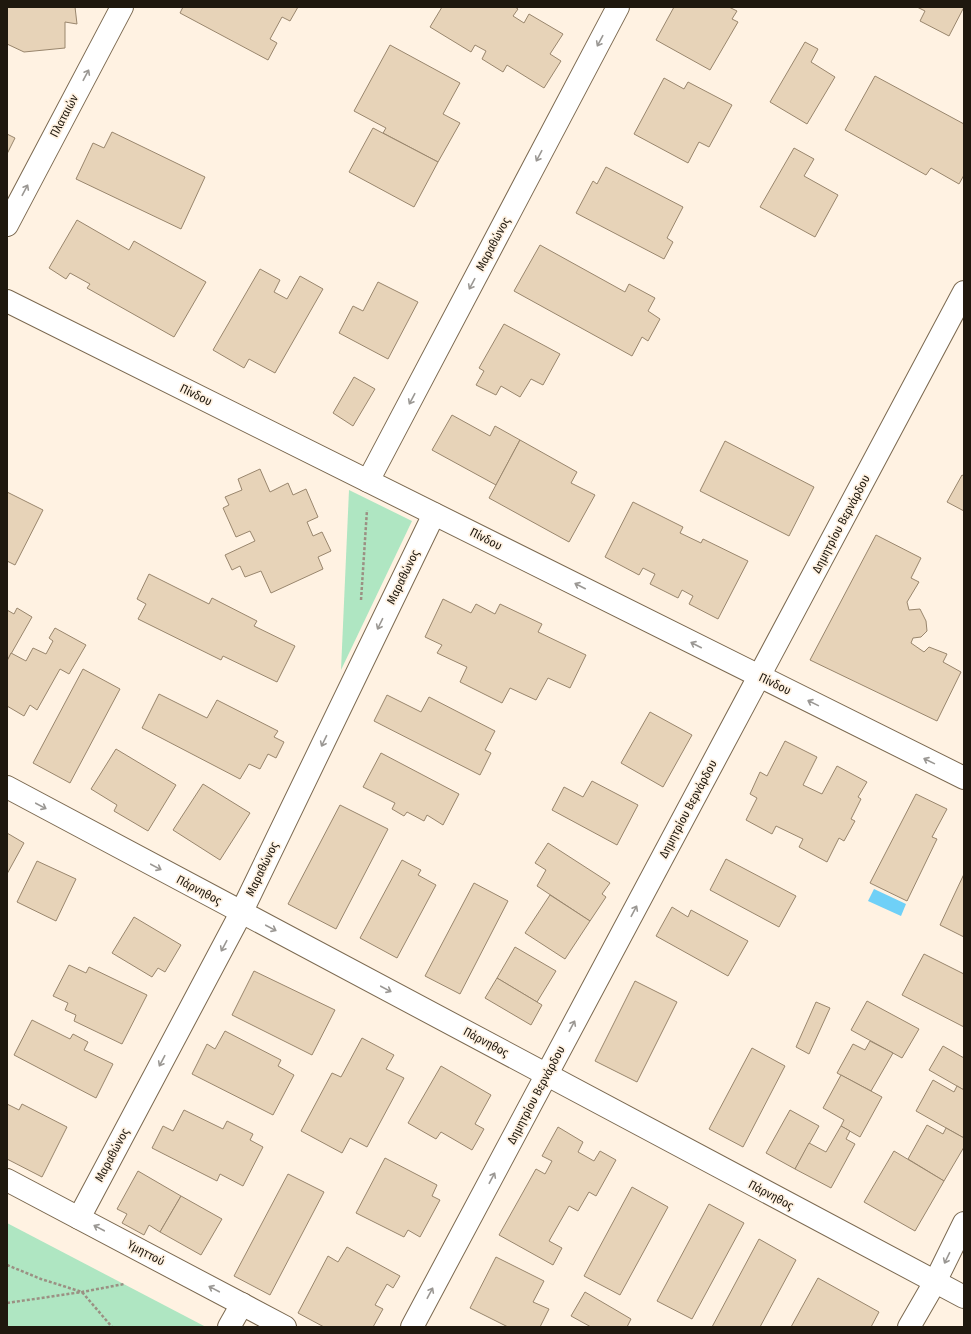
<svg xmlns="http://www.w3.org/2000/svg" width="971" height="1334" viewBox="0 0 971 1334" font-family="'Fira Sans Condensed',sans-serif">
<rect width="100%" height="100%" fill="#fff2e2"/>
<!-- green -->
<g fill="#afe6c2">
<path d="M349,490L412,521L341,670Z"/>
<path d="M7,1223L206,1327H7Z"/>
</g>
<!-- water -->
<path fill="#6fd0f7" d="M874,889L906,904L901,916L868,901Z"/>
<!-- building -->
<g fill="#e7d3b8" stroke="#99866d">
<path d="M7,7H75L77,24L65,22V48L24,52L7,44Z"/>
<path d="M183,7H298L290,21L282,17L270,39L277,43L268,60L180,13Z"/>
<path d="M442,7H515L518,9L513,16L524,23L529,14L563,34L550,54L561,61L544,88L507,65L503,72L482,59L486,51L475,45L471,52L430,27Z"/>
<path d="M674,7H729L737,11L732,19L738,22L710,70L656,40Z"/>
<path d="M917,7H964L949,36L920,21L925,11Z"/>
<path d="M805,42L818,49L811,62L835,77L807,124L770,102Z"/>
<path d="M390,45L460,83L443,114L460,123L438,162L383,133L386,128L354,111Z"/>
<path d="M875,76L964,124V175L959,184L931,168L926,175L845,130Z"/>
<path d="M664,78L684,89L688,82L732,105L709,147L699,142L688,163L634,134Z"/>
<path d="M373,128L438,162L414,207L349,172Z"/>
<path d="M112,132L205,177L181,229L76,179L93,143L104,148Z"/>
<path d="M7,134L15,138L7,154Z"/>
<path d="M794,148L814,159L804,176L838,195L815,237L760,207Z"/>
<path d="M606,167L683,207L667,238L673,242L664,259L576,213L593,181L597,184Z"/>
<path d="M77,220L129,250L134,241L206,282L174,337L87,288L90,284L70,273L66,279L49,268Z"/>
<path d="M540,245L625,292L629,284L655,298L648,311L660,319L648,341L642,337L632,356L514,291Z"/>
<path d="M260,269L280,280L274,292L287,299L300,276L323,289L275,373L249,359L244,368L213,350Z"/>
<path d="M378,282L418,302L388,359L339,333L353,306L363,311Z"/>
<path d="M504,324L560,354L543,385L531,379L520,397L501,386L496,395L476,385L484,371L479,368Z"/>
<path d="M354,377L375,389L353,426L333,413Z"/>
<path d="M452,415L490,436L495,426L520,440L496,485L432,450Z"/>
<path d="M520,440L577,472L571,483L595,495L569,542L489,498Z"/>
<path d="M725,441L814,487L789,536L700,491Z"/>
<path d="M260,469L270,492L288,483L293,495L306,489L318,517L307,522L313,536L322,532L331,551L318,557L323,569L271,593L261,571L245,577L240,566L232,570L225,555L255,541L250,531L236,537L223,508L229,505L225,497L242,490L238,479Z"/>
<path d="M962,475L964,476V511L947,502Z"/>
<path d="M7,492L43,510L15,565L7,561Z"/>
<path d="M633,502L683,527L680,533L701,543L703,539L748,561L718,619L689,604L693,596L682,590L678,598L650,584L655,574L643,568L639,575L605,557Z"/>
<path d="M876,535L921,558L911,578L919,582L907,602L909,610L920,609L926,621L927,631L921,637L913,638L911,643L924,652L929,647L947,654L943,662L961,672L937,721L810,660Z"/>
<path d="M149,574L209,604L212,598L257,621L254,626L295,646L277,682L223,656L221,660L138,619L146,604L137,599Z"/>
<path d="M443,599L471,613L476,604L495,614L500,604L542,624L538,632L586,655L570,688L548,678L536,700L510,688L502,703L460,682L467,667L437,653L442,645L425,637Z"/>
<path d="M17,608L32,617L7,661V610L14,614Z"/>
<path d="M55,628L86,645L69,674L60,669L37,710L30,705L24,716L7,706V661L11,653L26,661L33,648L46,654L53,641L49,638Z"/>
<path d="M83,669L120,689L70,783L33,763Z"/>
<path d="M159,694L207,718L217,700L278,731L274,737L284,742L276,758L268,754L260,769L249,764L240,779L142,728Z"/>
<path d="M387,695L421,712L429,697L495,731L485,750L491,753L480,775L374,721Z"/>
<path d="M650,712L692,735L663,787L621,763Z"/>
<path d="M785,741L817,757L803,785L822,794L837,766L867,782L858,797L861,799L851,819L855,821L844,841L839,838L827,862L799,847L803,839L776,826L772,834L746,820L757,798L750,794L760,772L767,776Z"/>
<path d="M116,749L176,785L148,831L114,811L117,805L91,789Z"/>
<path d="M381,753L459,794L443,825L427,815L424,821L407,812L404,816L392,809L395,803L363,787Z"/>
<path d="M592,781L638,805L617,845L552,810L564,787L583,797Z"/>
<path d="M203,784L250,813L220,860L173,830Z"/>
<path d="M916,794L947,809L932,837L937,839L907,901L870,883Z"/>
<path d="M340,805L388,829L336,929L288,904Z"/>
<path d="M7,833L24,843L7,874Z"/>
<path d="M548,843L610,883L602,894L606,897L590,921L537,886L546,870L535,863Z"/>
<path d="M726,859L796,896L779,927L710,890Z"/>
<path d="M402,860L421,870L418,875L436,885L397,958L360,938Z"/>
<path d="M37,861L76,879L56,921L17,902Z"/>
<path d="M964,874V937L940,925Z"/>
<path d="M474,883L508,901L460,994L425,976Z"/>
<path d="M550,895L590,921L565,959L525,933Z"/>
<path d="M672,907L688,917L691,910L748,941L728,976L656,936Z"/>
<path d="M134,917L181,945L165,972L158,968L152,977L112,953Z"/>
<path d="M515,947L556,971L537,1002L497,978Z"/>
<path d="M924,954L964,974V1027L902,995Z"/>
<path d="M69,965L86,973L89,967L147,995L122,1044L74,1021L76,1015L65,1010L68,1003L53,996Z"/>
<path d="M254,971L335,1010L312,1055L232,1015Z"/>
<path d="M497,978L542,1005L531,1025L485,998Z"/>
<path d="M635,981L677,1002L637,1082L595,1061Z"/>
<path d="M867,1001L919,1029L902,1058L851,1030Z"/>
<path d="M816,1002L830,1008L809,1054L796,1047Z"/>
<path d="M32,1020L70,1039L73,1034L88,1042L84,1050L113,1064L96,1098L14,1055Z"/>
<path d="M225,1031L281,1060L278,1066L294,1075L273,1115L192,1074L207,1044L215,1049Z"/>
<path d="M362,1038L394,1055L386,1069L404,1078L367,1147L350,1138L342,1153L301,1131L332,1073L341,1077Z"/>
<path d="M870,1041L893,1053L871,1091L837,1073L853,1044L865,1050Z"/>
<path d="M943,1046L964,1058V1090L929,1070Z"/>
<path d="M752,1048L785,1066L743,1147L709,1129Z"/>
<path d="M441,1066L491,1095L475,1124L484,1129L472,1150L441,1132L436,1139L408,1123Z"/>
<path d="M841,1075L882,1097L860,1137L841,1126L844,1120L823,1108Z"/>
<path d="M933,1080L954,1092L957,1086L964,1090V1138L916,1111Z"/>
<path d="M7,1104L19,1110L22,1104L67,1127L42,1177L7,1159Z"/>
<path d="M184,1110L223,1129L227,1121L253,1134L250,1140L263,1147L243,1186L220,1174L217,1181L152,1148L163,1126L173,1131Z"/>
<path d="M790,1110L819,1126L795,1169L766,1153Z"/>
<path d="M927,1125L943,1134L946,1128L964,1138V1147L944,1181L908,1159Z"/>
<path d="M841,1126L850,1131L846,1139L855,1144L831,1188L795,1169L809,1143L826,1152Z"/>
<path d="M558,1127L583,1142L578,1152L594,1161L600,1151L616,1160L596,1196L589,1192L578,1211L569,1206L549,1241L562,1248L553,1265L499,1235L536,1169L545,1174L552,1161L542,1156Z"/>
<path d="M894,1151L944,1181L915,1231L864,1202Z"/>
<path d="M385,1158L437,1185L432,1196L440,1200L420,1237L408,1230L404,1237L356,1213Z"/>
<path d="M138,1171L181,1196L160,1232L149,1225L144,1235L122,1223L127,1214L117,1209Z"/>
<path d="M288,1174L324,1192L270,1295L234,1276Z"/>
<path d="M632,1187L668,1207L620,1295L584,1276Z"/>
<path d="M181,1196L222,1219L201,1255L160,1232Z"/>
<path d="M709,1204L744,1223L692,1319L657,1301Z"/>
<path d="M759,1239L796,1260L760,1327H712Z"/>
<path d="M347,1247L400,1276L393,1288L387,1284L375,1305L383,1309L373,1327H324L298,1313L328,1256L338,1262Z"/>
<path d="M496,1257L544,1281L533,1302L549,1309L540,1327H508L470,1308Z"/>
<path d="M818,1278L879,1312L871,1327H791Z"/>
<path d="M585,1292L631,1319L627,1327H591L571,1316Z"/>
</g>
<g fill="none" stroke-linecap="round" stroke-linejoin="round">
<defs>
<g id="minor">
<path d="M7,225L122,7"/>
<path d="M7,301L964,778"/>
<path d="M368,481L618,7"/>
<path d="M7,787L964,1297"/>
<path d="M7,1180L285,1327"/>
<path d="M79,1218L241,913L434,514"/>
<path d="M229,1327L242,1304"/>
<path d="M412,1327L964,292"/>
<path d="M909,1327L935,1282L964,1223"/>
</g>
</defs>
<!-- minor casing -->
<use href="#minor" stroke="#7b6950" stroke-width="24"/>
<!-- path -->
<g stroke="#9b9083" stroke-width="2.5" stroke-dasharray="3 2" stroke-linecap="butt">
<path d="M361,600L367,510"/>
<path d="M7,1265L41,1279L82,1292L112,1327"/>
<path d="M7,1303L82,1292L124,1284"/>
</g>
<!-- minor -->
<use href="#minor" stroke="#fff" stroke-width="22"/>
</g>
<!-- one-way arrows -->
<defs><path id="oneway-shaft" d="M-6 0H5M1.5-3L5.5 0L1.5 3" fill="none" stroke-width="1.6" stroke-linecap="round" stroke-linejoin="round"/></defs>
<g stroke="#9a9793">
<use href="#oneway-shaft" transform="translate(600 41) rotate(118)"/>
<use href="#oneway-shaft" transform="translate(86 75) rotate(-62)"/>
<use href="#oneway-shaft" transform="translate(539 156) rotate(118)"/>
<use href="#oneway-shaft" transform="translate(25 190) rotate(-62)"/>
<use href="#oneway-shaft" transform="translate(472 284) rotate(118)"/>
<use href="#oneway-shaft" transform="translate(412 399) rotate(118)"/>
<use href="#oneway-shaft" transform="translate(580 586) rotate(-153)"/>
<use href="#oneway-shaft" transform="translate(380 624) rotate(116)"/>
<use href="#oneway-shaft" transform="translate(696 645) rotate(-153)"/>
<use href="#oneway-shaft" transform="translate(813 703) rotate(-154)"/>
<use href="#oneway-shaft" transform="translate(324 741) rotate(116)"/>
<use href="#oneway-shaft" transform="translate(929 761) rotate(-154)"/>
<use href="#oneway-shaft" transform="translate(41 806) rotate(28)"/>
<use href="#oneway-shaft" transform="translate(156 867) rotate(28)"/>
<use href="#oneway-shaft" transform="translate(634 911) rotate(-62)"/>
<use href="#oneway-shaft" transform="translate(271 928) rotate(28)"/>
<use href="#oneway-shaft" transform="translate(224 946) rotate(118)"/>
<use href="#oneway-shaft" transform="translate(386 989) rotate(28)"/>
<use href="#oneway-shaft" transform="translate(572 1026) rotate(-62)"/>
<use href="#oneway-shaft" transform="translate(162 1061) rotate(118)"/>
<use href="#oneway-shaft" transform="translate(492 1178) rotate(-62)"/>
<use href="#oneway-shaft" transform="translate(99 1228) rotate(-152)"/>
<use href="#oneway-shaft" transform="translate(947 1258) rotate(116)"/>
<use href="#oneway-shaft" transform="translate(214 1289) rotate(-152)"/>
<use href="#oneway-shaft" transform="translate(430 1293) rotate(-62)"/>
</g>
<g text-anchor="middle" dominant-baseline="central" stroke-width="3.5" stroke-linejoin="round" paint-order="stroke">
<!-- street labels -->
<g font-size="12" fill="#1f180e" stroke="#fff2e2">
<text transform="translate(64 116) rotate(-62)">Πλαταιών</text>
<text transform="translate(493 244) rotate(-62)">Μαραθώνος</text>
<text transform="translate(196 395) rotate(26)">Πίνδου</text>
<text transform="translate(841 524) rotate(-62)">Δημητρίου Βερνάρδου</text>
<text transform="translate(486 539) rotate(27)">Πίνδου</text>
<text transform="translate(403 577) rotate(-64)">Μαραθώνος</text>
<text transform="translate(775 684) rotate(26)">Πίνδου</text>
<text transform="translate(688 809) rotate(-62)">Δημητρίου Βερνάρδου</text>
<text transform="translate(262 869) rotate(-64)">Μαραθώνος</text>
<text transform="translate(199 890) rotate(28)">Πάρνηθος</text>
<text transform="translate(486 1042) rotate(28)">Πάρνηθος</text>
<text transform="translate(536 1095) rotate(-62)">Δημητρίου Βερνάρδου</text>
<text transform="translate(112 1155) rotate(-62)">Μαραθώνος</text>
<text transform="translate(771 1195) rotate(28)">Πάρνηθος</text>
<text transform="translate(146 1253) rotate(28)">Υμηττού</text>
</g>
</g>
<!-- border -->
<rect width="971" height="1334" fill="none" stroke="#1f180e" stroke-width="16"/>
</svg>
